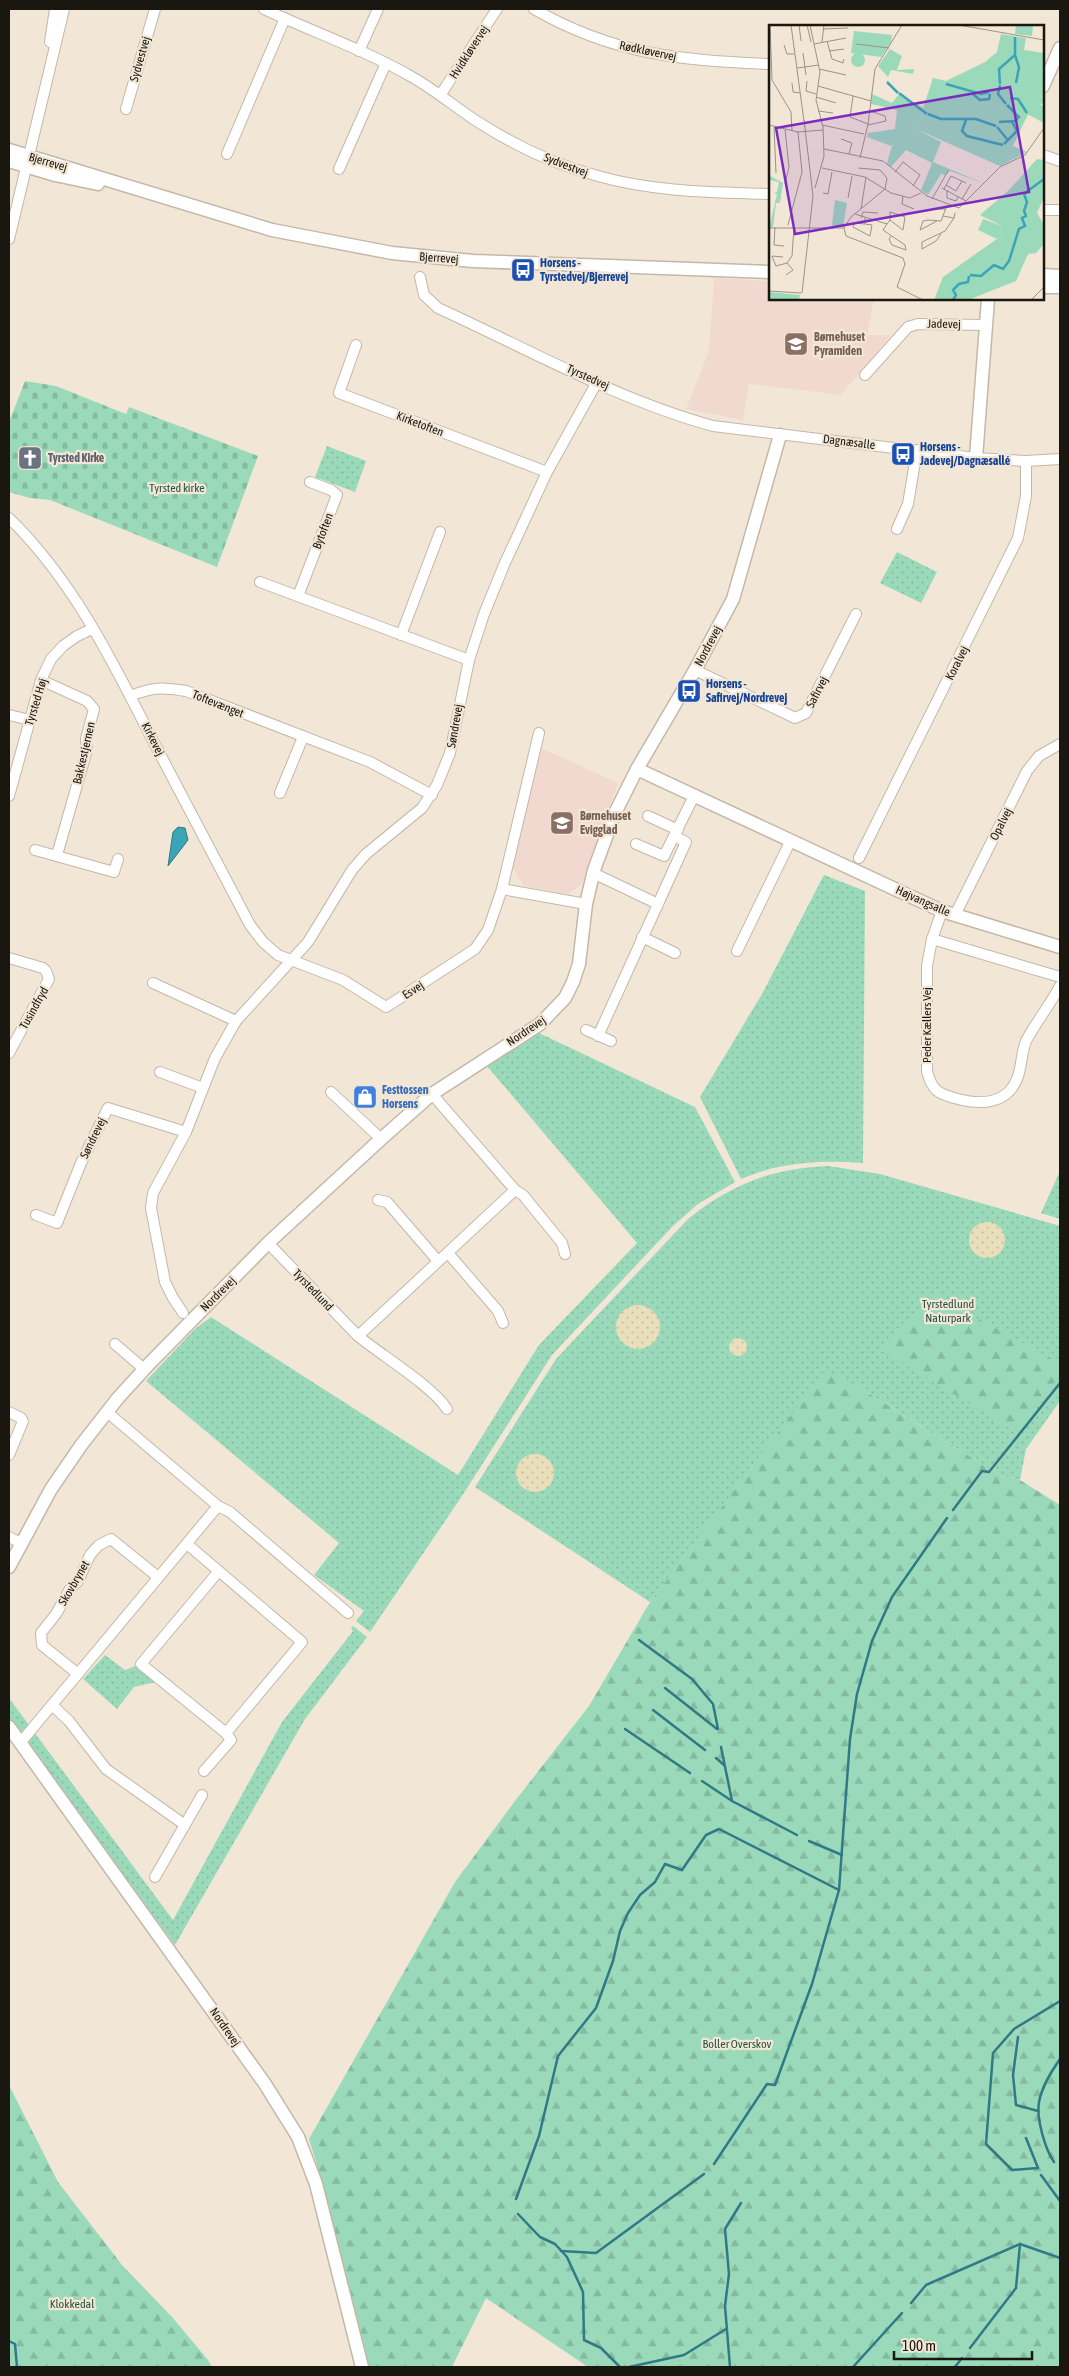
<svg xmlns="http://www.w3.org/2000/svg" width="1069" height="2376" viewBox="0 0 1069 2376" font-family="'Asap Condensed',sans-serif">
<defs>
<pattern id="grass-dots" width="8" height="8" patternUnits="userSpaceOnUse" patternTransform="scale(1.25)"><rect width="8" height="8" fill="#9adabb"/><path d="M2 2h.1M6 6h.1" fill="none" stroke="#84baa0" stroke-width="1.8" stroke-linecap="round"/></pattern>
<pattern id="forest-firs" width="22" height="20" patternUnits="userSpaceOnUse" patternTransform="scale(1.25)"><rect width="22" height="20" fill="#9adabb"/><path d="M5 1l3.5 6h-7zM16 11l3.5 6h-7z" fill="#84baa0"/></pattern>
<pattern id="sand-dots" width="8" height="8" patternUnits="userSpaceOnUse" patternTransform="scale(1.25)"><rect width="8" height="8" fill="#e9dfba"/><path d="M2 2h.1M6 6h.1" fill="none" stroke="#c7bf9f" stroke-width="1.8" stroke-linecap="round"/></pattern>
<pattern id="cemetery-stones" width="16" height="16" patternUnits="userSpaceOnUse" patternTransform="scale(1.25)"><rect width="16" height="16" fill="#9adabb"/><path d="M2 7V4a2 2 0 0 1 4 0v3zM10 15v-3a2 2 0 0 1 4 0v3z" fill="#84baa0"/></pattern>
</defs>
<rect width="100%" height="100%" fill="#f2e7d6"/>
<!-- education -->
<g fill="#f1d9cf">
<path d="M714,278L770,281V299H874L867,335H891L841,395L749,384L743,420L686,409L709,351Z"/>
<path d="M541,748L618,783L581,885L568,894L524,886L511,865Z"/>
</g>
<!-- grass -->
<g fill="url(#grass-dots)">
<path d="M327,446L366,461L355,492L315,477Z"/>
<path d="M897,552L937,572L921,603L880,583Z"/>
<path d="M824,875L865,891L863,1163C820,1160 781,1162 741,1179L700,1097L762,994Z"/>
<path d="M539,1033L695,1107L735,1182L698,1204L673,1226L552,1355L462,1496L370,1632L356,1621L364,1611L314,1575L339,1543L146,1381L195,1329L211,1317L458,1475L539,1345L637,1243L487,1066Z"/>
<path d="M828,1166L880,1174L1060,1226V1401L1026,1449L1020,1480L1001,1476L860,1388L825,1371L650,1602L475,1487L556,1359L688,1219C731,1184 773,1168 828,1166Z"/>
<path d="M1060,1171V1219L1041,1213Z"/>
<path d="M353,1626L367,1637L305,1719L175,1945L9,1719V1698L173,1920L282,1722L353,1631L351,1628Z"/>
<path d="M105,1655L125,1670L135,1666L156,1682L134,1687L117,1709L83,1679Z"/>
</g>
<!-- forest -->
<g fill="url(#forest-firs)">
<path d="M932,1296L938,1297L1060,1363V1375L1018,1433L893,1357L884,1348L891,1336Z"/>
<path d="M825,1370L860,1388L1001,1476L1020,1480L1060,1505V2367H588L486,2298L452,2367H367L324,2188L309,2139L455,1882L515,1801L589,1706L650,1602Z"/>
<path d="M9,2085L58,2182L122,2265L173,2318L208,2360L212,2367H9Z"/>
</g>
<!-- sand -->
<g fill="url(#sand-dots)">
<circle cx="987" cy="1240" r="18"/>
<circle cx="638" cy="1327" r="22"/>
<circle cx="738" cy="1347" r="9"/>
<circle cx="535" cy="1473" r="19"/>
</g>
<!-- cemetery -->
<path fill="url(#cemetery-stones)" d="M25,381L56,386L126,414L129,407L258,456L217,567L50,500L30,498L9,492V422Z"/>
<!-- water -->
<path fill="#3ba4b7" stroke="#317985" d="M178,827L185,828L188,840L168,866L173,832Z"/>
<g fill="none" stroke-linecap="round" stroke-linejoin="round">
<!-- stream -->
<g stroke="#317985" stroke-width="2.5">
<path d="M953,1510L982,1471L989,1472L1060,1383"/>
<path d="M639,1640L692,1679L713,1704L718,1729"/>
<path d="M665,1688L717,1729"/>
<path d="M653,1710L705,1750"/>
<path d="M625,1729L690,1773"/>
<path d="M721,1747L732,1801L797,1835"/>
<path d="M716,1758L724,1765"/>
<path d="M702,1781L732,1801"/>
<path d="M809,1841L842,1855"/>
<path d="M1018,2037L1013,2075L1016,2105L1038,2111"/>
<path d="M1026,2138L1038,2168L1012,2170L986,2144L993,2053L1014,2029L1060,2001"/>
<path d="M1054,2162C1045,2149 1036,2118 1039,2102C1042,2086 1051,2072 1060,2059"/>
<path d="M714,2164L767,2084L775,2085L812,1984L839,1890L850,1739L857,1694L872,1641L892,1597L947,1518"/>
<path d="M1041,2175L1060,2201"/>
<path d="M516,2199L539,2136L558,2056L596,2008L613,1961L620,1931L628,1913L640,1895L655,1882L665,1864L682,1870L706,1835L719,1829L839,1890"/>
<path d="M518,2214L540,2237L555,2244L567,2257L583,2292L584,2340L601,2348L620,2367"/>
<path d="M561,2251L596,2253L704,2174"/>
<path d="M911,2303L926,2285L1020,2244L1060,2258"/>
<path d="M9,2341L15,2344L17,2367"/>
<path d="M970,2348L1016,2288L1020,2244"/>
<path d="M629,2367L684,2355L726,2329"/>
<path d="M730,2367L725,2306L729,2274L725,2229L741,2203"/>
<path d="M853,2367L902,2313"/>
<path d="M955,2367L962,2358"/>
</g>
<defs>
<g id="minor">
<path d="M264,9C313,32 365,50 412,77C435,90 455,107 478,122C514,145 556,165 598,176C654,192 712,192 770,194"/>
<path d="M534,9C614,55 680,60 770,64"/>
<path d="M50,42L55,9"/>
<path d="M359,51L378,9"/>
<path d="M441,94L497,9"/>
<path d="M126,109L155,9"/>
<path d="M227,154L285,18"/>
<path d="M1043,155L1060,161"/>
<path d="M339,169L386,63"/>
<path d="M1043,210H1060"/>
<path d="M9,239L64,9"/>
<path d="M420,277L424,295L438,308C528,349 618,400 713,426L976,458L1026,461L1060,459"/>
<path d="M356,345L339,393L547,472"/>
<path d="M865,375L908,327L918,324L985,325"/>
<path d="M9,518C72,579 112,660 151,737C184,800 217,862 250,925L263,942L278,955L343,980L386,1007L475,949L488,930L502,889L539,733"/>
<path d="M897,529L908,504L917,450"/>
<path d="M260,582L469,660"/>
<path d="M298,596L337,495L331,490L310,482"/>
<path d="M401,635L440,532"/>
<path d="M695,670L795,718L806,713L856,614"/>
<path d="M41,680L87,701L94,709L86,739L87,750L57,855"/>
<path d="M130,696C153,687 162,687 186,691L370,762L432,795"/>
<path d="M9,715L30,720"/>
<path d="M280,793L303,737"/>
<path d="M9,796L41,680L51,659L63,646L77,636L92,629"/>
<path d="M648,816L678,830"/>
<path d="M636,844L664,856L694,796"/>
<path d="M35,850L114,872L118,859"/>
<path d="M859,858L1018,538L1026,496V461"/>
<path d="M593,873L658,904L686,842L674,836"/>
<path d="M502,889L586,904"/>
<path d="M942,911L932,939L927,966V1071C932,1091 938,1094 958,1099C981,1105 1007,1104 1017,1079C1022,1067 1021,1053 1026,1041C1036,1022 1050,1005 1060,986"/>
<path d="M955,915L1027,771L1039,756L1060,744"/>
<path d="M642,937L675,953"/>
<path d="M932,939L1060,977"/>
<path d="M737,951L791,840"/>
<path d="M9,958L43,968L46,971L49,979L9,1053"/>
<path d="M153,983L236,1021"/>
<path d="M586,1030L611,1041"/>
<path d="M598,1036L658,904"/>
<path d="M160,1072L203,1088"/>
<path d="M331,1092L381,1139"/>
<path d="M515,1190L523,1195L562,1243L565,1254"/>
<path d="M378,1200L387,1202L438,1261"/>
<path d="M36,1215L57,1223L81,1163L108,1108L186,1132"/>
<path d="M268,1243L358,1336L515,1190L432,1094"/>
<path d="M448,1253L498,1311L503,1323"/>
<path d="M183,1313L173,1298L165,1282L151,1208L153,1193L186,1132L215,1058L236,1021L308,942L352,870L366,854L422,808L437,785L450,753L469,660L484,614L504,565L547,472L597,382"/>
<path d="M358,1336C381,1355 432,1386 447,1409"/>
<path d="M115,1344L144,1369"/>
<path d="M9,1412L21,1418L23,1421L9,1455"/>
<path d="M107,1412L218,1506L230,1512L348,1613"/>
<path d="M9,1537L21,1543"/>
<path d="M187,1544L302,1642L226,1733L231,1740L204,1771"/>
<path d="M218,1572L141,1664L226,1733"/>
<path d="M78,1674L42,1645L41,1633L56,1614L70,1589L78,1581L90,1555L99,1545L111,1539L158,1577"/>
<path d="M52,1705L69,1721L106,1769L185,1825"/>
<path d="M21,1742L218,1506"/>
<path d="M155,1877L202,1795"/>
</g>
<g id="tertiary">
<path d="M1043,86L1060,48"/>
<path d="M9,150L272,230L392,253L473,261L770,272"/>
<path d="M9,161L55,175L98,184"/>
<path d="M1043,275L1060,276"/>
<path d="M1043,287H1060"/>
<path d="M976,458L988,299"/>
<path d="M637,769L942,911L1060,947"/>
<path d="M9,1567L51,1489L82,1444L118,1398L149,1364L268,1243L381,1139L432,1094L540,1024L565,998L573,982L579,964L586,904L594,870L615,813L637,769L695,670L733,599L780,435"/>
<path d="M9,1727L265,2084L298,2137L316,2184L362,2367"/>
</g>
</defs>
<!-- minor casing -->
<use href="#minor" stroke="#c3b8a8" stroke-width="12"/>
<!-- tertiary casing -->
<use href="#tertiary" stroke="#c3b8a8" stroke-width="15"/>
<!-- minor -->
<use href="#minor" stroke="#fff" stroke-width="10"/>
<!-- tertiary -->
<use href="#tertiary" stroke="#fff" stroke-width="12"/>
</g>
<!-- icons -->
<defs>
<symbol id="bus-square" viewBox="-11 -11 22 22"><rect x="-9" y="-9" width="18" height="18" rx="4" fill="#1a4fb4" stroke="#f2e7d6"/><path d="M-5-6H5V4H4V6H2V4H-2V6H-4V4H-5ZM-3.5-4V0h7V-4ZM-3.5 1.2v1.5H-2V1.2ZM2 1.2v1.5H3.5V1.2Z" fill="#fff"/></symbol>
<symbol id="school-square" viewBox="-11 -11 22 22"><rect x="-9" y="-9" width="18" height="18" rx="4" fill="#8d6e63" stroke="#f2e7d6"/><path d="M0-5L7-2L0 1L-7-2ZM-4 1L0 2.5L4 1V4Q0 6-4 4Z" fill="#fff"/></symbol>
<symbol id="church-square" viewBox="-11 -11 22 22"><rect x="-9" y="-9" width="18" height="18" rx="4" fill="#6b7280" stroke="#f2e7d6"/><path d="M-1.2-6h2.4v3.5h3.3v2.4h-3.3V6h-2.4V-.1h-3.3v-2.4h3.3Z" fill="#fff"/></symbol>
<symbol id="shop-square" viewBox="-11 -11 22 22"><rect x="-9" y="-9" width="18" height="18" rx="4" fill="#3f7fe0" stroke="#f2e7d6"/><path d="M-5-2.5h2.3a2.7 3.5 0 0 1 5.4 0H5L5.5 6h-11ZM-1.5-2.5h3a1.5 2.3 0 0 0-3 0Z" fill="#fff"/></symbol>
</defs>
<g fill-rule="evenodd">
<use href="#bus-square" x="509" y="256" width="28" height="28"/>
<use href="#school-square" x="782" y="330" width="28" height="28"/>
<use href="#bus-square" x="889" y="440" width="28" height="28"/>
<use href="#church-square" x="16" y="444" width="28" height="28"/>
<use href="#bus-square" x="675" y="677" width="28" height="28"/>
<use href="#school-square" x="548" y="809" width="28" height="28"/>
<use href="#shop-square" x="351" y="1083" width="28" height="28"/>
</g>
<g text-anchor="middle" dominant-baseline="central" stroke-width="4.5" stroke-linejoin="round" paint-order="stroke">
<!-- street labels -->
<g font-size="12" fill="#1a1610" stroke="#f2e7d6">
<text transform="translate(648 51) rotate(12)">Rødkløvervej</text>
<text transform="translate(469 52) rotate(-57)">Hvidkløvervej</text>
<text transform="translate(140 59) rotate(-74)">Sydvestvej</text>
<text transform="translate(48 162) rotate(16)">Bjerrevej</text>
<text transform="translate(566 165) rotate(21)">Sydvestvej</text>
<text transform="translate(439 258) rotate(4)">Bjerrevej</text>
<text transform="translate(944 324) rotate(1)">Jadevej</text>
<text transform="translate(588 377) rotate(24)">Tyrstedvej</text>
<text transform="translate(420 424) rotate(21)">Kirketoften</text>
<text transform="translate(849 442) rotate(7)">Dagnæsalle</text>
<text transform="translate(323 531) rotate(-69)">Bytoften</text>
<text transform="translate(708 646) rotate(-62)">Nordrevej</text>
<text transform="translate(957 663) rotate(-63)">Koralvej</text>
<text transform="translate(817 692) rotate(-63)">Safirvej</text>
<text transform="translate(36 702) rotate(-73)">Tyrsted Høj</text>
<text transform="translate(218 704) rotate(22)">Toftevænget</text>
<text transform="translate(455 726) rotate(-80)">Søndrevej</text>
<text transform="translate(153 739) rotate(63)">Kirkevej</text>
<text transform="translate(84 753) rotate(-77)">Bakkestjernen</text>
<text transform="translate(1001 824) rotate(-63)">Opalvej</text>
<text transform="translate(923 901) rotate(24)">Højvangsalle</text>
<text transform="translate(413 990) rotate(-33)">Esvej</text>
<text transform="translate(34 1008) rotate(-61)">Tusindfryd</text>
<text transform="translate(927 1025) rotate(-90)">Peder Kællers Vej</text>
<text transform="translate(526 1031) rotate(-34)">Nordrevej</text>
<text transform="translate(93 1138) rotate(-64)">Søndrevej</text>
<text transform="translate(313 1290) rotate(46)">Tyrstedlund</text>
<text transform="translate(218 1294) rotate(-45)">Nordrevej</text>
<text transform="translate(74 1583) rotate(-60)">Skovbrynet</text>
<text transform="translate(225 2027) rotate(55)">Nordrevej</text>
</g>
<!-- transit labels -->
<g font-size="12" font-weight="bold" fill="#164399" stroke="#f2e7d6" text-anchor="start">
<text x="540" y="263">Horsens -<tspan x="540" dy="14">Tyrstedvej/Bjerrevej</tspan></text>
<text x="920" y="447">Horsens -<tspan x="920" dy="14">Jadevej/Dagnæsallé</tspan></text>
<text x="706" y="684">Horsens -<tspan x="706" dy="14">Safirvej/Nordrevej</tspan></text>
</g>
<!-- education labels -->
<g font-size="12" font-weight="bold" fill="#785e54" stroke="#f2e7d6" text-anchor="start">
<text x="814" y="337">Børnehuset<tspan x="814" dy="14">Pyramiden</tspan></text>
<text x="580" y="816">Børnehuset<tspan x="580" dy="14">Evigglad</tspan></text>
</g>
<!-- worship labels -->
<g font-size="12" font-weight="bold" fill="#5b616d" stroke="#f2e7d6" text-anchor="start">
<text x="48" y="458">Tyrsted Kirke</text>
</g>
<!-- park labels -->
<g font-size="12" fill="#24523f" stroke="#f2e7d6">
<text x="177" y="488">Tyrsted kirke</text>
<text x="948" y="1304">Tyrstedlund<tspan x="948" dy="14">Naturpark</tspan></text>
<text x="737" y="2044">Boller Overskov</text>
<text x="72" y="2304">Klokkedal</text>
</g>
<!-- shop labels -->
<g font-size="12" font-weight="bold" fill="#366cbe" stroke="#f2e7d6" text-anchor="start">
<text x="382" y="1090">Festtossen<tspan x="382" dy="14">Horsens</tspan></text>
</g>
</g>
<!-- overview -->
<g transform="translate(769 25)">
<rect width="275" height="275" fill="#f2e7d6"/>
<path d="M121,24L133,31L128,45L145,44L144,49L122,45L119,52L109,41ZM103,69L123,78L130,69L154,83L147,104L172,117L164,137L214,158L181,146L176,150L172,149L159,170L152,165L163,138L137,125L122,142L118,138L123,121L128,116L122,121L98,112L99,108L126,104L128,85L102,79ZM268,70L275,72V78L271,79L275,82V98L258,89ZM1,151L14,158L11,178H7L4,202L0,203L8,169L5,167H8L10,157L1,155ZM214,194L233,201L232,211L228,214L209,205ZM0,267L31,270L30,275H0Z" fill="#9adabb"/>
<path d="M247,0H264L263,11L246,9ZM232,9L257,13L255,25L275,28V72L268,70L244,121L258,127L231,141L147,104L164,53L177,56L216,37L228,27ZM268,134L275,135V172L268,188L275,200L274,220L267,228L259,229L247,256L199,275H165L174,252L232,211L233,201L211,190L240,165Z" fill="#9adabb"/>
<path d="M66,175L78,178L74,202L63,200Z" fill="#9adabb"/>
<path d="M85,6L123,10L122,17L112,32L82,28Z" fill="#9adabb"/>
<path d="M82 35a7 7 0 1 1 14 0a7 7 0 1 1-14 0Z" fill="#9adabb"/>
<path fill="none" stroke="#3ba4b7" stroke-width="2.5" d="M246,30L250,42L247,58M118,57L129,68M177,59L212,69L220,67M231,59L230,44L246,30V12M231,60L229,69L237,79M130,68L158,89M204,69L211,75L220,74L221,69M241,73L249,74L258,88M159,89L172,94H207L227,101M197,95L193,106L198,111L234,120M230,97L246,96L250,92L238,80M228,102L238,114M235,119L248,106L243,97M256,168L275,154M201,250L212,251L225,240L234,244L240,236L250,204L256,201L253,193L257,191L255,186L258,177L255,169M184,275L187,270L184,265L190,259L199,257L200,251"/>
<path fill="none" stroke="#9c9387" stroke-width="1" d="M1,0L3,55L22,87L23,106M22,0L35,96M30,0L32,16M38,0L42,17M41,0L51,47L47,75L54,102L55,131L46,163M190,0L275,15M54,4L79,3M58,16L63,34L74,38L75,34M53,17L55,0M45,19L77,13M87,19L120,23M15,20L18,29H25M60,26L75,24M34,28L37,50M28,43L50,40M50,44L77,50M38,56L37,66L47,69M23,58L24,67L31,68M49,61L102,76M84,71L81,92L99,99M47,72L67,78M49,86L64,88M0,100L29,107L54,105M53,100L95,109M99,100L117,96L116,91L101,86M5,102L7,148M16,104L20,142L16,159M72,114L83,118L80,129M55,124L114,136L158,171L190,183L231,142L256,130L275,103M91,133L99,99L106,44L133,0M53,143L96,152L122,168L141,173L152,168M89,143L111,145L118,153L116,164M126,147L134,137L151,150L144,161M177,160L187,166L193,156M173,163L197,176M175,164L182,151L197,158M178,166V173L187,176L189,172M54,168L59,169L63,147M134,171L133,179L145,184M79,173L83,151M163,174L179,146M193,174L202,159M178,180L174,191L185,193L186,188M172,183L165,184H176M92,184L97,152M86,189L118,199M92,193L94,187L109,188M168,196L151,205L154,196L159,195L172,196L174,191M96,199L85,198L84,202L101,211L103,200L96,199V193M118,199L114,205L136,220L137,225L123,220L120,214L122,211M118,199L121,195L134,205L136,192L121,187V195M19,200L33,147L29,107M6,202L5,220L15,221M0,203H75M75,203L77,211L134,233L136,239L128,262L154,275M75,203L82,192L116,164M172,209L167,216L153,224V217L176,206L185,193M7,241L18,238L23,231L25,202M7,241L3,231L14,232M17,250L24,245L18,238M0,266L32,268M33,268L44,171L35,95M262,275L275,262"/>
<path fill="#7b2cbf" fill-opacity="0.15" stroke="#7b2cbf" stroke-width="2.5" d="M241,62L260,167L26,209L7,103Z"/>
<rect width="275" height="275" fill="none" stroke="#1a1610" stroke-width="2.5"/>
</g>
<!-- border -->
<rect width="1069" height="2376" fill="none" stroke="#1a1610" stroke-width="20"/>
<!-- scale -->
<path d="M894 2351v8h138v-8" fill="none" stroke="#1a1610" stroke-width="2.5"/>
<text x="902" y="2351" font-size="15" fill="#1a1610" stroke="#f2e7d6" stroke-width="4" paint-order="stroke">100 m</text>
</svg>
